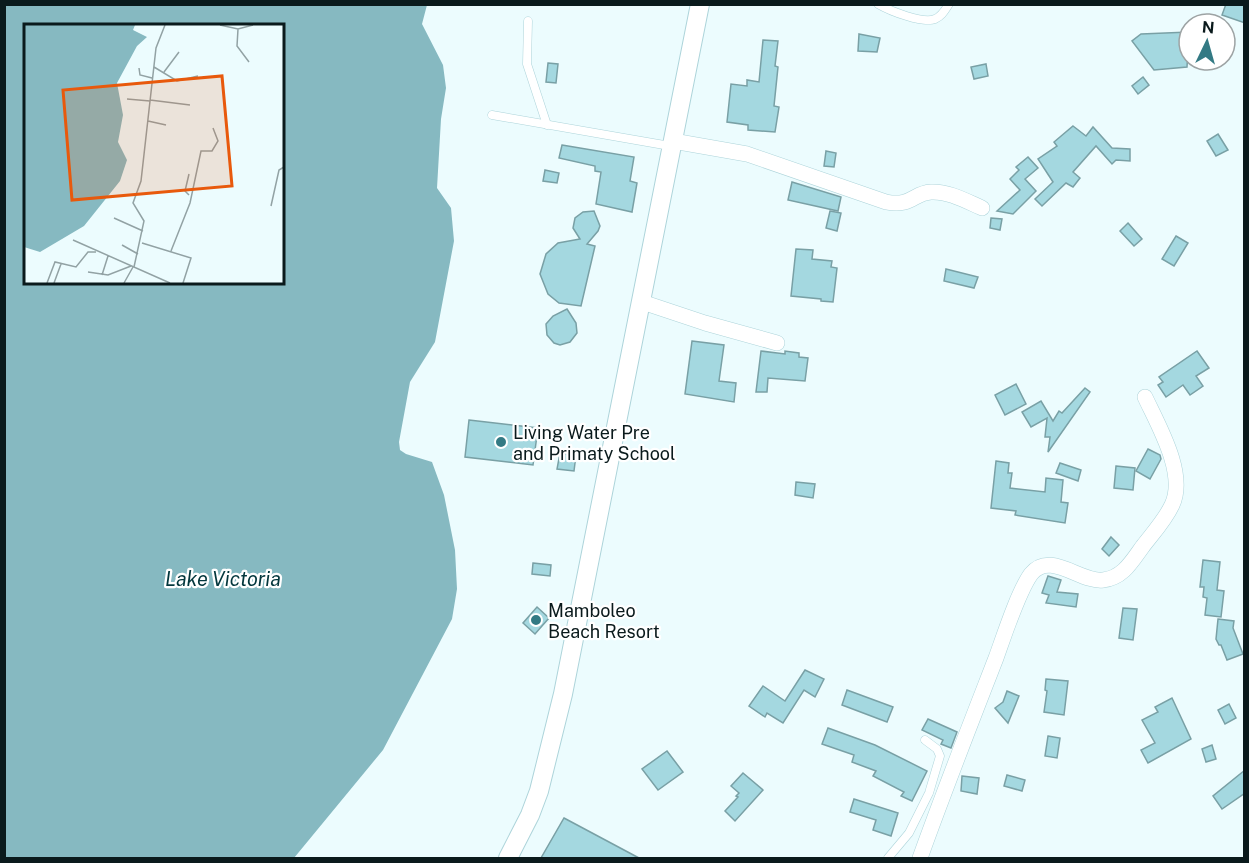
<svg xmlns="http://www.w3.org/2000/svg" width="1249" height="863" viewBox="0 0 1249 863" font-family="'Public Sans',sans-serif">
<rect width="100%" height="100%" fill="#ecfcfe"/>
<!-- water -->
<path fill="#86b9c1" fill-rule="evenodd" d="M5,4L427,5L422,24L443,65L446,88L441,119L437,188L451,208L454,241L435,342L410,382L399,442L400,450L406,454L432,462L444,495L455,550L457,589L452,619L383,750L294,858H5ZM26,26H282V282H26Z"/>
<!-- building -->
<g fill="#a4d8e0" stroke="#79a0a5" stroke-width="1.5">
<path d="M1226,4H1245V23L1222,15Z"/>
<path d="M1189,32L1187,67L1154,70L1132,41L1141,34Z"/>
<path d="M859,34L880,38L877,52L858,51Z"/>
<path d="M763,40L778,41L775,66L778,67L774,106L779,107L775,132L748,130V125L727,122L731,84L747,86V80L759,82Z"/>
<path d="M548,63L558,64L556,83L546,82Z"/>
<path d="M986,64L988,76L974,79L971,67Z"/>
<path d="M1143,77L1149,85L1138,94L1132,86Z"/>
<path d="M1073,126L1086,136L1093,127L1112,148L1130,149V161L1116,160L1112,164L1096,146L1073,172L1080,178L1073,187L1066,183L1042,206L1035,199L1053,182L1038,159L1057,146L1054,142Z"/>
<path d="M1218,134L1228,150L1216,156L1207,141Z"/>
<path d="M562,145L634,157L630,181L637,183L632,212L596,204L601,172L595,171V166L559,158Z"/>
<path d="M826,151L836,153L834,167L824,166Z"/>
<path d="M1028,157L1038,168L1025,179L1036,191L1013,214L997,211L1020,190L1010,179L1019,170L1016,167Z"/>
<path d="M545,170L559,173L557,183L543,181Z"/>
<path d="M792,182L841,197L838,211L788,200Z"/>
<path d="M594,211L600,226L598,231L587,244L595,246L581,306L559,303L548,294L540,274L546,254L558,243L580,239L573,228L575,218L583,212Z"/>
<path d="M830,211L841,213L837,231L826,228Z"/>
<path d="M991,218L1002,219L1000,230L990,228Z"/>
<path d="M1128,223L1142,239L1134,246L1120,231Z"/>
<path d="M1176,236L1188,243L1174,266L1162,259Z"/>
<path d="M796,249L813,250L812,259L832,261L831,267L837,268L833,302L821,301V299L791,296Z"/>
<path d="M946,269L978,277L974,288L944,281Z"/>
<path d="M567,309L576,323L577,333L570,342L560,345L554,343L547,335L546,324L553,316Z"/>
<path d="M692,341L724,345L719,381L736,383L734,402L685,394Z"/>
<path d="M761,351L785,354V351L799,353V357L808,358L805,381L768,378L767,392H756Z"/>
<path d="M1197,351L1209,368L1196,376L1203,386L1190,395L1183,385L1166,397L1158,385L1163,382L1159,377Z"/>
<path d="M1016,384L1026,404L1005,415L995,395Z"/>
<path d="M1085,388L1090,392L1048,452L1050,437H1045L1047,418L1031,427L1022,412L1041,401L1053,421L1059,411L1062,413Z"/>
<path d="M469,420L538,428L533,465L465,457Z"/>
<path d="M1148,449L1160,455L1161,459L1150,479L1136,471Z"/>
<path d="M560,453L576,455L574,471L557,469Z"/>
<path d="M996,461L1009,463L1008,473H1012L1010,488L1045,492L1046,478L1063,480L1061,502L1068,503L1065,523L1015,515L1016,511L991,508Z"/>
<path d="M1060,463L1081,470L1078,481L1056,473Z"/>
<path d="M1116,466L1135,468L1133,490L1114,488Z"/>
<path d="M796,482L815,484L813,498L795,495Z"/>
<path d="M1111,537L1119,545L1109,556L1102,549Z"/>
<path d="M1203,560L1220,562L1217,590L1224,591L1221,617L1205,615L1207,598L1203,597L1204,587H1200Z"/>
<path d="M533,563L551,565L550,576L532,574Z"/>
<path d="M1048,576L1061,580L1057,592L1078,594L1076,607L1046,603L1049,595L1042,593Z"/>
<path d="M537,607L549,618L535,634L523,623Z"/>
<path d="M1123,608L1137,609L1133,640L1119,638Z"/>
<path d="M1218,619L1234,621L1233,628L1243,654L1227,660L1221,645H1219L1216,639Z"/>
<path d="M805,670L824,679L815,697L804,690L783,723L767,713L765,717L749,706L763,686L785,701Z"/>
<path d="M1046,679L1068,681L1064,715L1044,712L1047,691L1045,690Z"/>
<path d="M847,690L893,707L887,722L842,705Z"/>
<path d="M1007,691L1019,696L1008,723L995,708L1003,702Z"/>
<path d="M1172,698L1191,739L1148,763L1141,750L1155,743L1142,720L1158,712L1155,707Z"/>
<path d="M1229,704L1236,718L1225,724L1218,710Z"/>
<path d="M928,719L957,732L951,748L941,744L943,740L922,730Z"/>
<path d="M828,728L875,745L927,771L912,801L901,796L904,792L873,776L876,771L852,762L854,755L822,744Z"/>
<path d="M1048,736L1060,738L1057,758L1045,756Z"/>
<path d="M1212,745L1216,759L1206,762L1202,749Z"/>
<path d="M667,751L683,772L658,790L642,769Z"/>
<path d="M1245,770V793L1222,809L1213,796Z"/>
<path d="M743,773L763,790L735,821L725,811L738,797L736,796L739,793L731,786Z"/>
<path d="M1007,775L1025,780L1022,791L1004,786Z"/>
<path d="M962,776L979,778L977,794L961,791Z"/>
<path d="M854,799L898,813L891,836L873,830L876,820L850,812Z"/>
<path d="M564,818L639,858H541Z"/>
</g>
<g fill="none" stroke-linecap="round" stroke-linejoin="round">
<defs>
<g id="service">
<path d="M878,4C890,11 923,24 935,19C942,16 945,10 949,4"/>
<path d="M528,21L527,64L547,125"/>
<path d="M492,115L670,146"/>
<path d="M888,858L909,833L929,793L940,756L937,749L925,740"/>
</g>
<g id="minor">
<path d="M673,141L747,154L886,202C912,207 913,193 931,192C948,191 966,201 982,208"/>
<path d="M642,302L705,323L777,343"/>
<path d="M920,858C944,791 970,725 996,658C1004,636 1018,592 1031,574C1050,550 1081,583 1103,580C1123,578 1132,561 1143,546C1153,533 1165,520 1172,505C1187,474 1158,425 1145,397"/>
</g>
<path id="tertiary" d="M508,858L530,815L539,791L563,694L700,4"/>
</defs>
<!-- service casing -->
<use href="#service" stroke="#add4da" stroke-width="9"/>
<!-- minor casing -->
<use href="#minor" stroke="#add4da" stroke-width="16"/>
<!-- tertiary casing -->
<use href="#tertiary" stroke="#add4da" stroke-width="20"/>
<!-- service -->
<use href="#service" stroke="#fff" stroke-width="8"/>
<!-- minor -->
<use href="#minor" stroke="#fff" stroke-width="15"/>
<!-- tertiary -->
<use href="#tertiary" stroke="#fff" stroke-width="18"/>
</g>
<!-- markers -->
<g fill="#337a84" stroke="#fff" stroke-width="2">
<circle cx="501" cy="442" r="6"/>
<circle cx="536" cy="620" r="6"/>
</g>
<g text-anchor="middle" dominant-baseline="central" stroke-width="4.5" stroke-linejoin="round" paint-order="stroke">
<!-- poi labels -->
<g font-size="18" fill="#0a1a1c" stroke="#fff" text-anchor="start">
<text x="513" y="432">Living Water Pre<tspan x="513" dy="21">and Primaty School</tspan></text>
<text x="548" y="610">Mamboleo<tspan x="548" dy="21">Beach Resort</tspan></text>
</g>
<!-- water labels -->
<g font-size="20" font-style="italic" fill="#03373d" stroke="#fff">
<text x="223" y="579">Lake Victoria</text>
</g>
</g>
<!-- overview -->
<g transform="translate(24 24)">
<rect width="260" height="260" fill="#ecfcfe"/>
<path d="M0,1H111L109,6L123,13L113,22L93,59L99,91L94,118L103,136L96,157L60,202L16,228L0,223Z" fill="#86b9c1"/>
<path fill="none" stroke="#92a2a4" stroke-width="1.5" d="M196,1L214,5L229,1M214,5L213,22L225,38M130,43L153,57L174,52M115,44L116,51L128,54M140,48L155,28M103,75L126,77M126,76L166,81M124,97L142,101M165,171L161,167L165,150M247,182L255,146L260,143M90,194L119,207M49,216L146,259M118,219L167,234L159,259M98,221L114,230M147,227L166,179L177,127H188L194,117L189,104M110,243L120,197L109,179L117,157L132,24L141,1M64,248L84,251L107,242M78,251L84,232M23,259L31,238L52,243L64,228H72M30,259L37,240M100,259L109,243"/>
<path fill="#e8590c" fill-opacity="0.15" stroke="#e8590c" stroke-width="3" d="M198,52L208,162L48,176L39,66Z"/>
<rect width="260" height="260" fill="none" stroke="#0a1a1c" stroke-width="3"/>
</g>
<!-- border -->
<rect width="1249" height="863" fill="none" stroke="#0a1a1c" stroke-width="12"/>
<!-- north arrow -->
<g transform="translate(1207 42) rotate(5)"><circle r="28" fill="#ffffff" stroke="#9da3a4" stroke-width="1.5"/>
<path d="M0-4.5L10 22L0 15L-10 22Z" fill="#337a84"/>
<text y="-9" font-size="16" font-weight="bold" text-anchor="middle" fill="#0a1a1c">N</text>
</g>
</svg>
